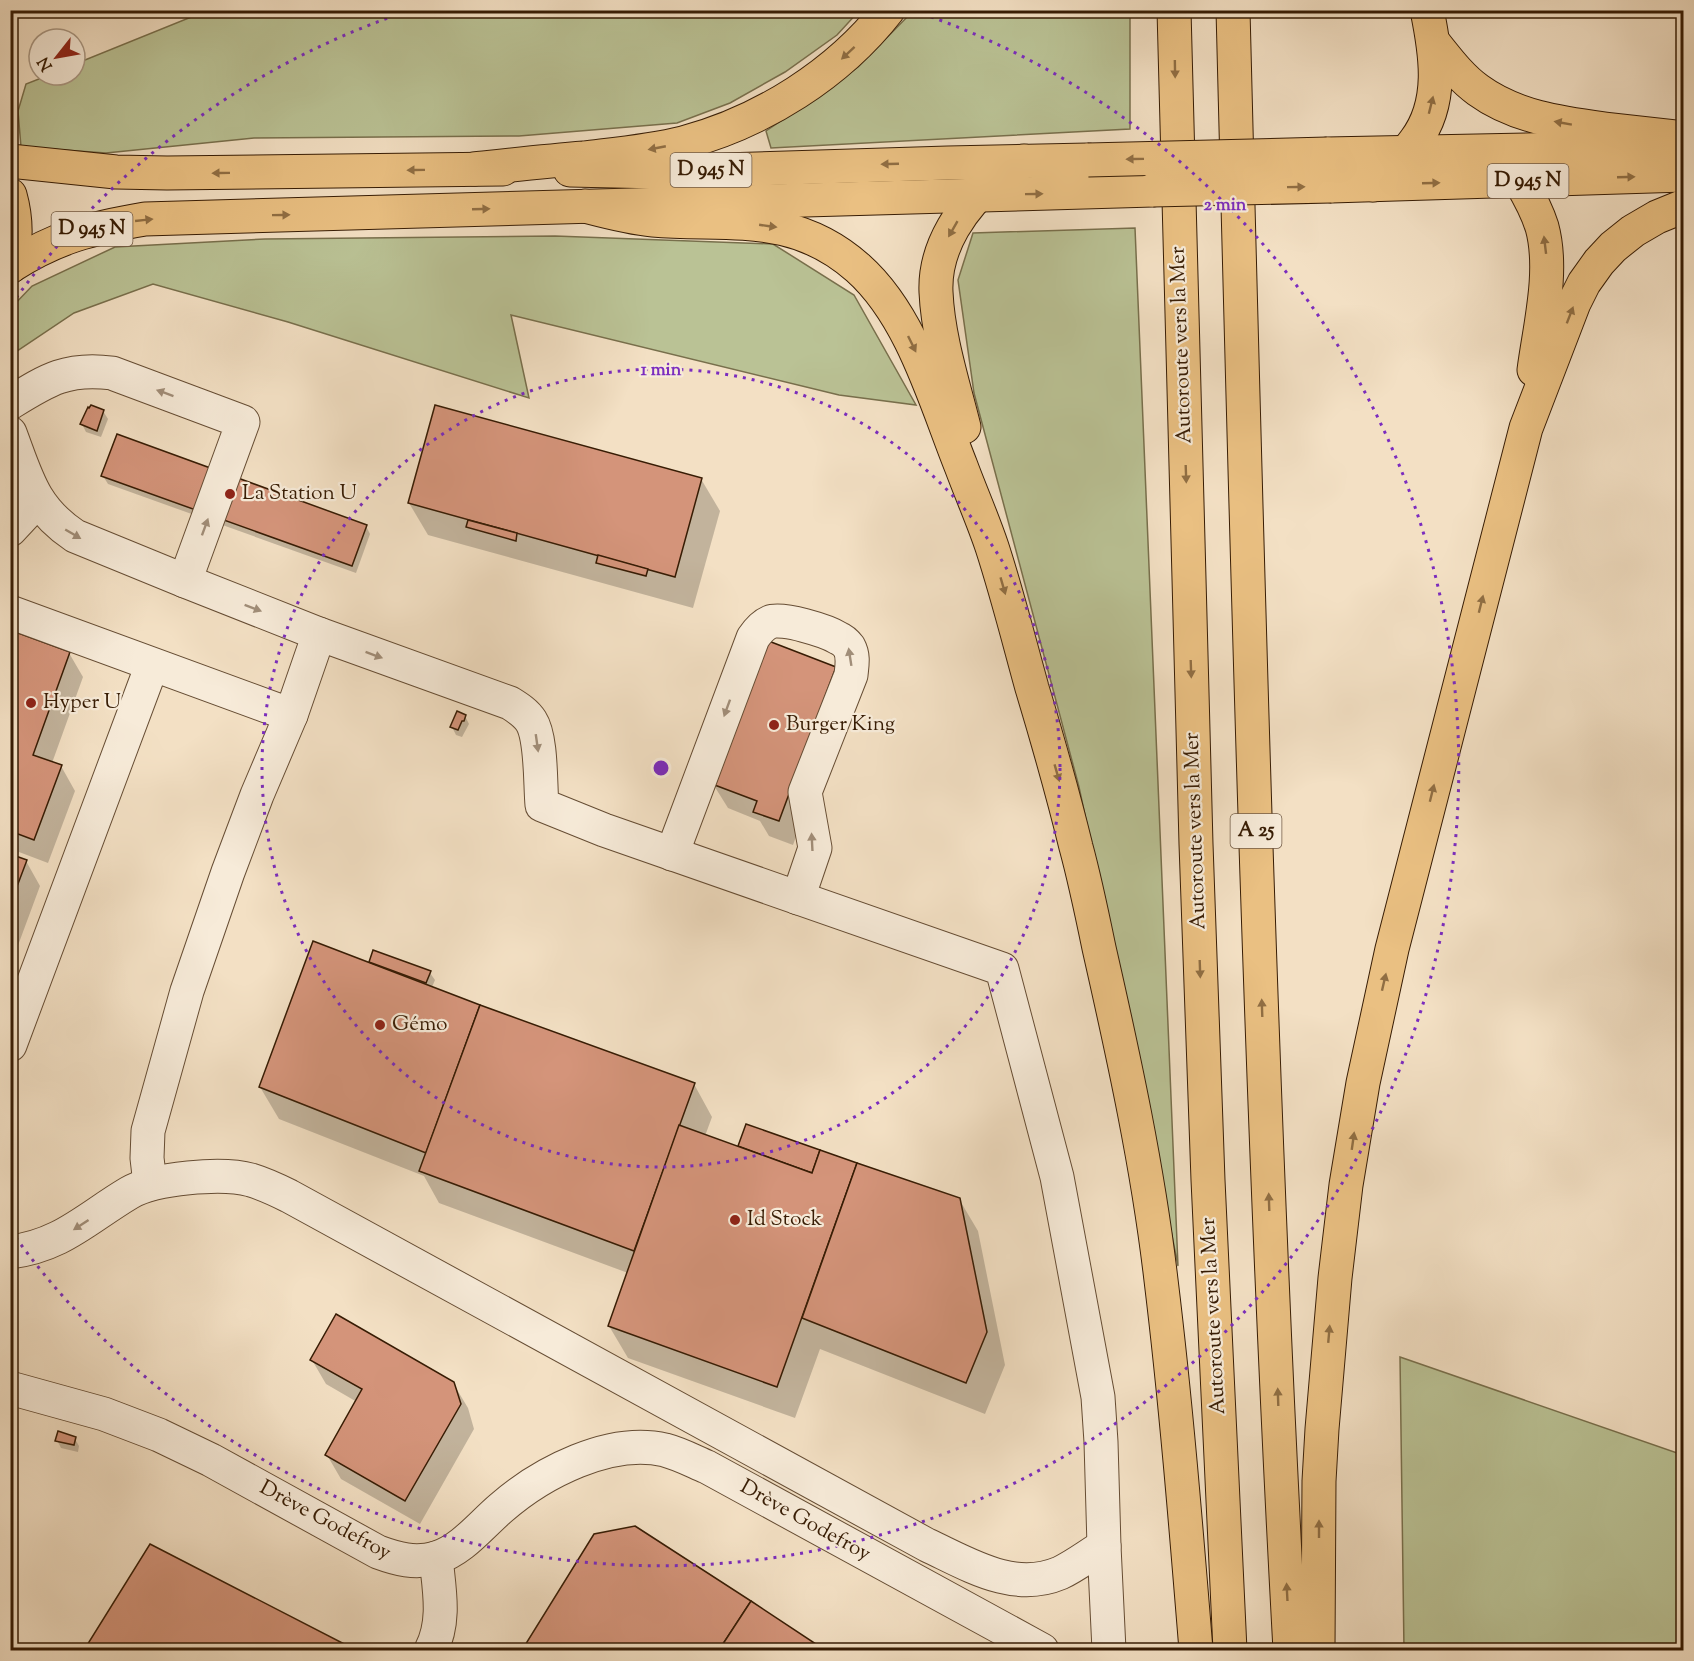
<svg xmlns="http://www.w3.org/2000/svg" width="1694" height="1661" viewBox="0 0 1694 1661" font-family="'Sorts Mill Goudy',serif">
<rect width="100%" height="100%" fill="#f3e0c4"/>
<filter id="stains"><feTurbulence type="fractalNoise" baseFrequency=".00333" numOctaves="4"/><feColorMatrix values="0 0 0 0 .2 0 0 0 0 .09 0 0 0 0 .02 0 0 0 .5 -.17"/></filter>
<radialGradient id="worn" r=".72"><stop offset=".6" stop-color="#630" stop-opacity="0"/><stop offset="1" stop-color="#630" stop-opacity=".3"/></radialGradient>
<!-- green -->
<g fill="#bac295" stroke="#786f4c" stroke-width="1.5">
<path d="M206,11H859L837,35L785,72L730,103L677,123L519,136L254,138L106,153L21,147L18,111L26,84L49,75H75V64Z"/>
<path d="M913,11H1130V129L771,148L766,131L824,92L858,67Z"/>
<path d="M1135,228L1178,1266L1136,1054L1079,787L974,393L958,280L973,233Z"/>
<path d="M555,236L773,244L854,295L916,405L839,395L511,315L529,398L288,322L153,284L74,313L11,355L10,309L32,286L115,247L265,239Z"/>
<path d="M1400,1357L1683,1455V1650H1404Z"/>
</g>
<!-- shadow -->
<g fill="#0003">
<path d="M103,411L108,419L101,437L86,432L82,424Z"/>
<path d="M103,476L366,526L370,534L356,573L108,484Z"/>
<path d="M701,479L720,511L693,608L428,535L409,503Z"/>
<path d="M10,631L69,653L83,677L52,763L61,766L75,791L48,863L19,852L17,858L26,861L40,886L10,967Z"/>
<path d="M835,668L849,692L793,845L769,836L760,821L728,808L713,784Z"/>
<path d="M465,716L469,724L462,737L456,735L452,727Z"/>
<path d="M370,962L430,973L435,980L432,987L694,1084L712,1117L705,1136L742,1149L740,1146L819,1151L959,1199L978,1231L1005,1365L985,1414L820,1349L795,1418L628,1358L609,1326L628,1273L439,1203L424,1176L279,1119L260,1087L372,965Z"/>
<path d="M312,1360L453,1383L468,1408L474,1429L420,1524L341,1479L327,1455L357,1402L326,1384Z"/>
<path d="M75,1439L79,1446L78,1452L61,1448L57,1440Z"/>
<path d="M635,1527L823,1650H524L595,1536Z"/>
<path d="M151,1546L353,1650H86Z"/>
</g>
<!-- building -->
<g fill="#d4947a" stroke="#371c04" stroke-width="1.5">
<path d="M91,405L104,410L97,431L80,424L88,407L89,408Z"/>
<path d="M435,405L702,478L675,577L408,503Z"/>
<path d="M117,434L367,525L352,566L101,476Z"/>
<path d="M468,520L517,533L516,541L466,527Z"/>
<path d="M598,555L648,569L646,576L596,563Z"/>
<path d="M10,630L70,652L33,755L62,765L34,840L10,831Z"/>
<path d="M766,640L836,667L779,821L753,812L757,801L712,784Z"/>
<path d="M457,711L466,715L464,721H462L458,730L450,727Z"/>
<path d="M10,854L27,860L10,905Z"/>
<path d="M313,941L480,1005L426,1153L259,1087Z"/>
<path d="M373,950L431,971L426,983L369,962Z"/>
<path d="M480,1005L695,1083L634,1251L419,1171Z"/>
<path d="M746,1124L820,1150L812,1173L738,1146Z"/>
<path d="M679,1125L812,1173L820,1150L857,1163L777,1387L608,1326Z"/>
<path d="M857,1163L960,1198L987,1332L966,1383L802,1318Z"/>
<path d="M336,1314L454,1382L461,1404L405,1501L325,1455L362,1389L310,1360Z"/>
<path d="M58,1431L76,1437L74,1445L55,1441Z"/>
<path d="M635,1526L751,1601L719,1650H522L594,1534Z"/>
<path d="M150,1544L354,1649L353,1650H84Z"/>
<path d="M751,1601L819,1646L817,1650H719Z"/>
</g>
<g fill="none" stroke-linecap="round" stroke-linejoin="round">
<defs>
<g id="minor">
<path d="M10,403C47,380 67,367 112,373L243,422L185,581"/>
<path d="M10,433C27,478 33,508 75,536L185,581L319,634L510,703C518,708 526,713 531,721C542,738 540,784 542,805L604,830L1002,969L1057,1177L1098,1397L1101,1442L1104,1546L1109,1650"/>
<path d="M10,530L38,500"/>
<path d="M10,612L291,715"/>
<path d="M672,854L753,638C757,632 763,625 770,622C782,617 827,631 838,638C843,640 846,643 849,647C854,656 852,665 851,675L805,792L815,848L798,898"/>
<path d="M10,1045L152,665"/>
<path d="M150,1184L147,1158L148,1131L187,991L228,872L257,795L291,715L319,634"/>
<path d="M10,1252C61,1246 87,1218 129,1193C154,1178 222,1172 251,1180C264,1184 277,1190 289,1196L927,1545C968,1564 1013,1593 1060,1573C1075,1566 1089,1555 1104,1546"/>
<path d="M10,1388L104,1414L159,1435L211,1460L378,1552C397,1559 415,1564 436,1558C462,1550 481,1525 501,1508C541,1473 610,1437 665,1450C680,1454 693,1461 707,1467L1042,1650"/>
<path d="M431,1650C446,1621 439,1589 436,1558"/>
</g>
<g id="major">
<path d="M1327,154L1667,147"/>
<path d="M10,161L116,172L167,173L503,169"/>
<path d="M570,170L659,172L948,163L1088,160"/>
<path d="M1331,186L1684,175"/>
<path d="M10,195C17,220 17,243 10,267"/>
<path d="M11,266C56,237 92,228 145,219L1153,190"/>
</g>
<g id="highway">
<path d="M1174,10L1196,844L1208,1180L1230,1650"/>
<path d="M1233,10C1247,557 1260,1104 1290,1650"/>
<path d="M1434,43C1447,59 1460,77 1478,90C1515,117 1561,123 1605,129C1631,132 1657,135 1684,138"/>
<path d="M474,169C511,165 547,161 584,158C617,154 651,151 683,143C762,122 838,74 888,10"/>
<path d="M1520,181C1529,196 1537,211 1542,227C1554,271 1540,325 1534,370"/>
<path d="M1373,185C1388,171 1403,158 1415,141C1444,103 1436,54 1427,10"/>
<path d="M585,206C608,212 630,218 653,220C730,226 794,211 858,268C912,316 935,401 961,466C971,493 983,520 992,547C1007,593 1019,641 1032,688C1048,741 1063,794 1076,847C1085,880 1092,914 1099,948C1124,1058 1148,1168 1161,1280C1176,1403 1186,1527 1196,1650"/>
<path d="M964,427C953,383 938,337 936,292C934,247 963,204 997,178C1005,172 1015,167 1024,161"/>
<path d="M1318,1650L1319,1481L1322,1429L1335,1278L1346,1185L1363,1083L1392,949L1526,428L1574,303L1584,283L1599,262L1613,247L1633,231L1657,217L1684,206"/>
</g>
</defs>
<!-- minor casing -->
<use href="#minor" stroke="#664d34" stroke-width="35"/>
<!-- major casing -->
<use href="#major" stroke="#371c04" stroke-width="35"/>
<!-- highway casing -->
<use href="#highway" stroke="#371c04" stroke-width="35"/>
<!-- minor -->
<use href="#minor" stroke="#f7ebd9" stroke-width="33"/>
<!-- major -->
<use href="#major" stroke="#eac082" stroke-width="33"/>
<!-- highway -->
<use href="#highway" stroke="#eac082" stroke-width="33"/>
<defs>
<g id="major-bridge">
<path d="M1088,160L1327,154"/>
<path d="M1153,190L1331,186"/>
</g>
</defs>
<!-- major-bridge casing -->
<use href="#major-bridge" stroke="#371c04" stroke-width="35" stroke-linecap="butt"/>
<!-- major-bridge -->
<use href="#major-bridge" stroke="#eac082" stroke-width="33"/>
</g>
<!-- one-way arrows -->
<defs><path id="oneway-solid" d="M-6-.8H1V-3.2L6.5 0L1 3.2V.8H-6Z" transform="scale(1.5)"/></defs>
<g fill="#906e43">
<use href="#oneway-solid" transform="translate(848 53) rotate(137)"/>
<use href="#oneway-solid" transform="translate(1175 69) rotate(89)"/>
<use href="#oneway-solid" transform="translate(1431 105) rotate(-76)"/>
<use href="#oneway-solid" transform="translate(1563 123) rotate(-170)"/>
<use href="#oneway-solid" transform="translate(657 148) rotate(169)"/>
<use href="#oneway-solid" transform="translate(1135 159) rotate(179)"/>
<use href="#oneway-solid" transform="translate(890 164) rotate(178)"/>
<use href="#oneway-solid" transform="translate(416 170) rotate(179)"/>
<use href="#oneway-solid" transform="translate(221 173) rotate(179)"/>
<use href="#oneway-solid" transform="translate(1626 177) rotate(-2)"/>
<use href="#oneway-solid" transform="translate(1431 183) rotate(-2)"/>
<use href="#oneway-solid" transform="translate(1296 187) rotate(-1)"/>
<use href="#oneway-solid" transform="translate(1034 194) rotate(-1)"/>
<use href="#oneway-solid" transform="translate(481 209) rotate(-2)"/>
<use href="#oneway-solid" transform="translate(281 215) rotate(-1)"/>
<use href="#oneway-solid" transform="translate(144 220) rotate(-6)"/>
<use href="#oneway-solid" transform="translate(768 226) rotate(8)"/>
<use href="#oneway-solid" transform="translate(953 229) rotate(120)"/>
<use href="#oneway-solid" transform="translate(1545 245) rotate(-97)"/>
<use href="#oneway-solid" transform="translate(1570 315) rotate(-69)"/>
<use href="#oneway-solid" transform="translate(912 344) rotate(64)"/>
<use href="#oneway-solid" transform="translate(1186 474) rotate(88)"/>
<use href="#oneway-solid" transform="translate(1003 586) rotate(74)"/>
<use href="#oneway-solid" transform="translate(1481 604) rotate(-76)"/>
<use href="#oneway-solid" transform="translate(1191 669) rotate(88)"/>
<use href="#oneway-solid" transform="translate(1057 773) rotate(74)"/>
<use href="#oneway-solid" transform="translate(1432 793) rotate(-76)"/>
<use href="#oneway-solid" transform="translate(1200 969) rotate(88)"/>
<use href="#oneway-solid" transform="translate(1384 982) rotate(-77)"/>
<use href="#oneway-solid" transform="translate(1262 1008) rotate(-92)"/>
<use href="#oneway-solid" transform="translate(1353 1141) rotate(-82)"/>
<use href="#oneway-solid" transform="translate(1269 1202) rotate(-92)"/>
<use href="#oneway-solid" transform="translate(1329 1334) rotate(-85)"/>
<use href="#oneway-solid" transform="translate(1278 1397) rotate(-92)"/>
<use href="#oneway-solid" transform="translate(1319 1529) rotate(-90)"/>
<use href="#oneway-solid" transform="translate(1287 1592) rotate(-93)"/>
</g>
<g fill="#a18e79">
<use href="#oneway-solid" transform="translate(165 393) rotate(-160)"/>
<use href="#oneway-solid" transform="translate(205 527) rotate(-70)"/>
<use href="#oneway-solid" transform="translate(73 534) rotate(30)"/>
<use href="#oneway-solid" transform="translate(253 608) rotate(21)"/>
<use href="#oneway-solid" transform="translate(374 655) rotate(20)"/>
<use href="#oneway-solid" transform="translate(850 657) rotate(-99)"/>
<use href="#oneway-solid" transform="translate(727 708) rotate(110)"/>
<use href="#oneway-solid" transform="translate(537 743) rotate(82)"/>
<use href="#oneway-solid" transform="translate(812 842) rotate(-93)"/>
<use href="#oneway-solid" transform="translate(81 1225) rotate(147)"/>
</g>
<!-- distance rings -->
<g fill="none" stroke="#7b2cbf" stroke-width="3" stroke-dasharray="3 6">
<circle cx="661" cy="768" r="399"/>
<path d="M11 305A798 798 0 0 1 408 11M914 11A798 798 0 1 1 11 1231"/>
</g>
<!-- markers -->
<g fill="#8f2418" stroke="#f7ebd9" stroke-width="2">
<circle cx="230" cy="494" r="6"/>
<circle cx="31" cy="703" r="6"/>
<circle cx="774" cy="725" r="6"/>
<circle cx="380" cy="1025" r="6"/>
<circle cx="735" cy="1220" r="6"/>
</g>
<g text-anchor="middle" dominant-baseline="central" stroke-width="4.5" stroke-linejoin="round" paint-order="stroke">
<!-- shield labels -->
<g fill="#f7ebd9" stroke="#715a44" stroke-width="1.5">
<rect x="670.5" y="153" width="81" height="34" rx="4.5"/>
<rect x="1487.5" y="164" width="81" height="34" rx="4.5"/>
<rect x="51.5" y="212" width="81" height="34" rx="4.5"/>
<rect x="1230.5" y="814" width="51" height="34" rx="4.5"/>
</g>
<g font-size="20" font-weight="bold" fill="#371c04">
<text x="711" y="170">D 945 N</text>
<text x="1528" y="181">D 945 N</text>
<text x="92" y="229">D 945 N</text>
<text x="1256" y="831">A 25</text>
</g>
<!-- street labels -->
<g font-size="21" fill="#371c04" stroke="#f7ebd9">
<text transform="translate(1182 345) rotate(-92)">Autoroute vers la Mer</text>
<text transform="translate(1196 831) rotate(-92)">Autoroute vers la Mer</text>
<text transform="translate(1214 1316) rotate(-93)">Autoroute vers la Mer</text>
<text transform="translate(325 1521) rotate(28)">Drève Godefroy</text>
<text transform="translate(805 1521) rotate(29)">Drève Godefroy</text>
</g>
<!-- poi labels -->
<g font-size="21" fill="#371c04" stroke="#f7ebd9" text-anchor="start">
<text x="242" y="494">La Station U</text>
<text x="43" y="703">Hyper U</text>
<text x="786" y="725">Burger King</text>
<text x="392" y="1025">Gémo</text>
<text x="747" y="1220">Id Stock</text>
</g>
</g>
<circle cx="661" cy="768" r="9" fill="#7b2cbf" stroke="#f7ebd9" stroke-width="3"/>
<g font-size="18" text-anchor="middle" font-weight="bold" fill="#7b2cbf" stroke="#f7ebd9" stroke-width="4.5" stroke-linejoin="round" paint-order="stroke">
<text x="1225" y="210">2 min</text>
<text x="661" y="375">1 min</text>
</g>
<!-- margin -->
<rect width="1694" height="1661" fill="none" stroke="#f3e0c4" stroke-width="36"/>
<rect x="12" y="12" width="1670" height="1637" fill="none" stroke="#371c04" stroke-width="3"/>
<rect x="18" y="18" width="1658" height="1625" fill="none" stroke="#371c04" stroke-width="1.5"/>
<!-- north arrow -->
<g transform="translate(57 57) rotate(239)"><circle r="28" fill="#f7ebd9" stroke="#aa9884" stroke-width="1.5"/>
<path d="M0-4.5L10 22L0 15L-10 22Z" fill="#8f2418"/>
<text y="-9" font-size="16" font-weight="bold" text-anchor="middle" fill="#371c04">N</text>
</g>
<rect width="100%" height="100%" filter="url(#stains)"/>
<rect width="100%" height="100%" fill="url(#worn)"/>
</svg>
